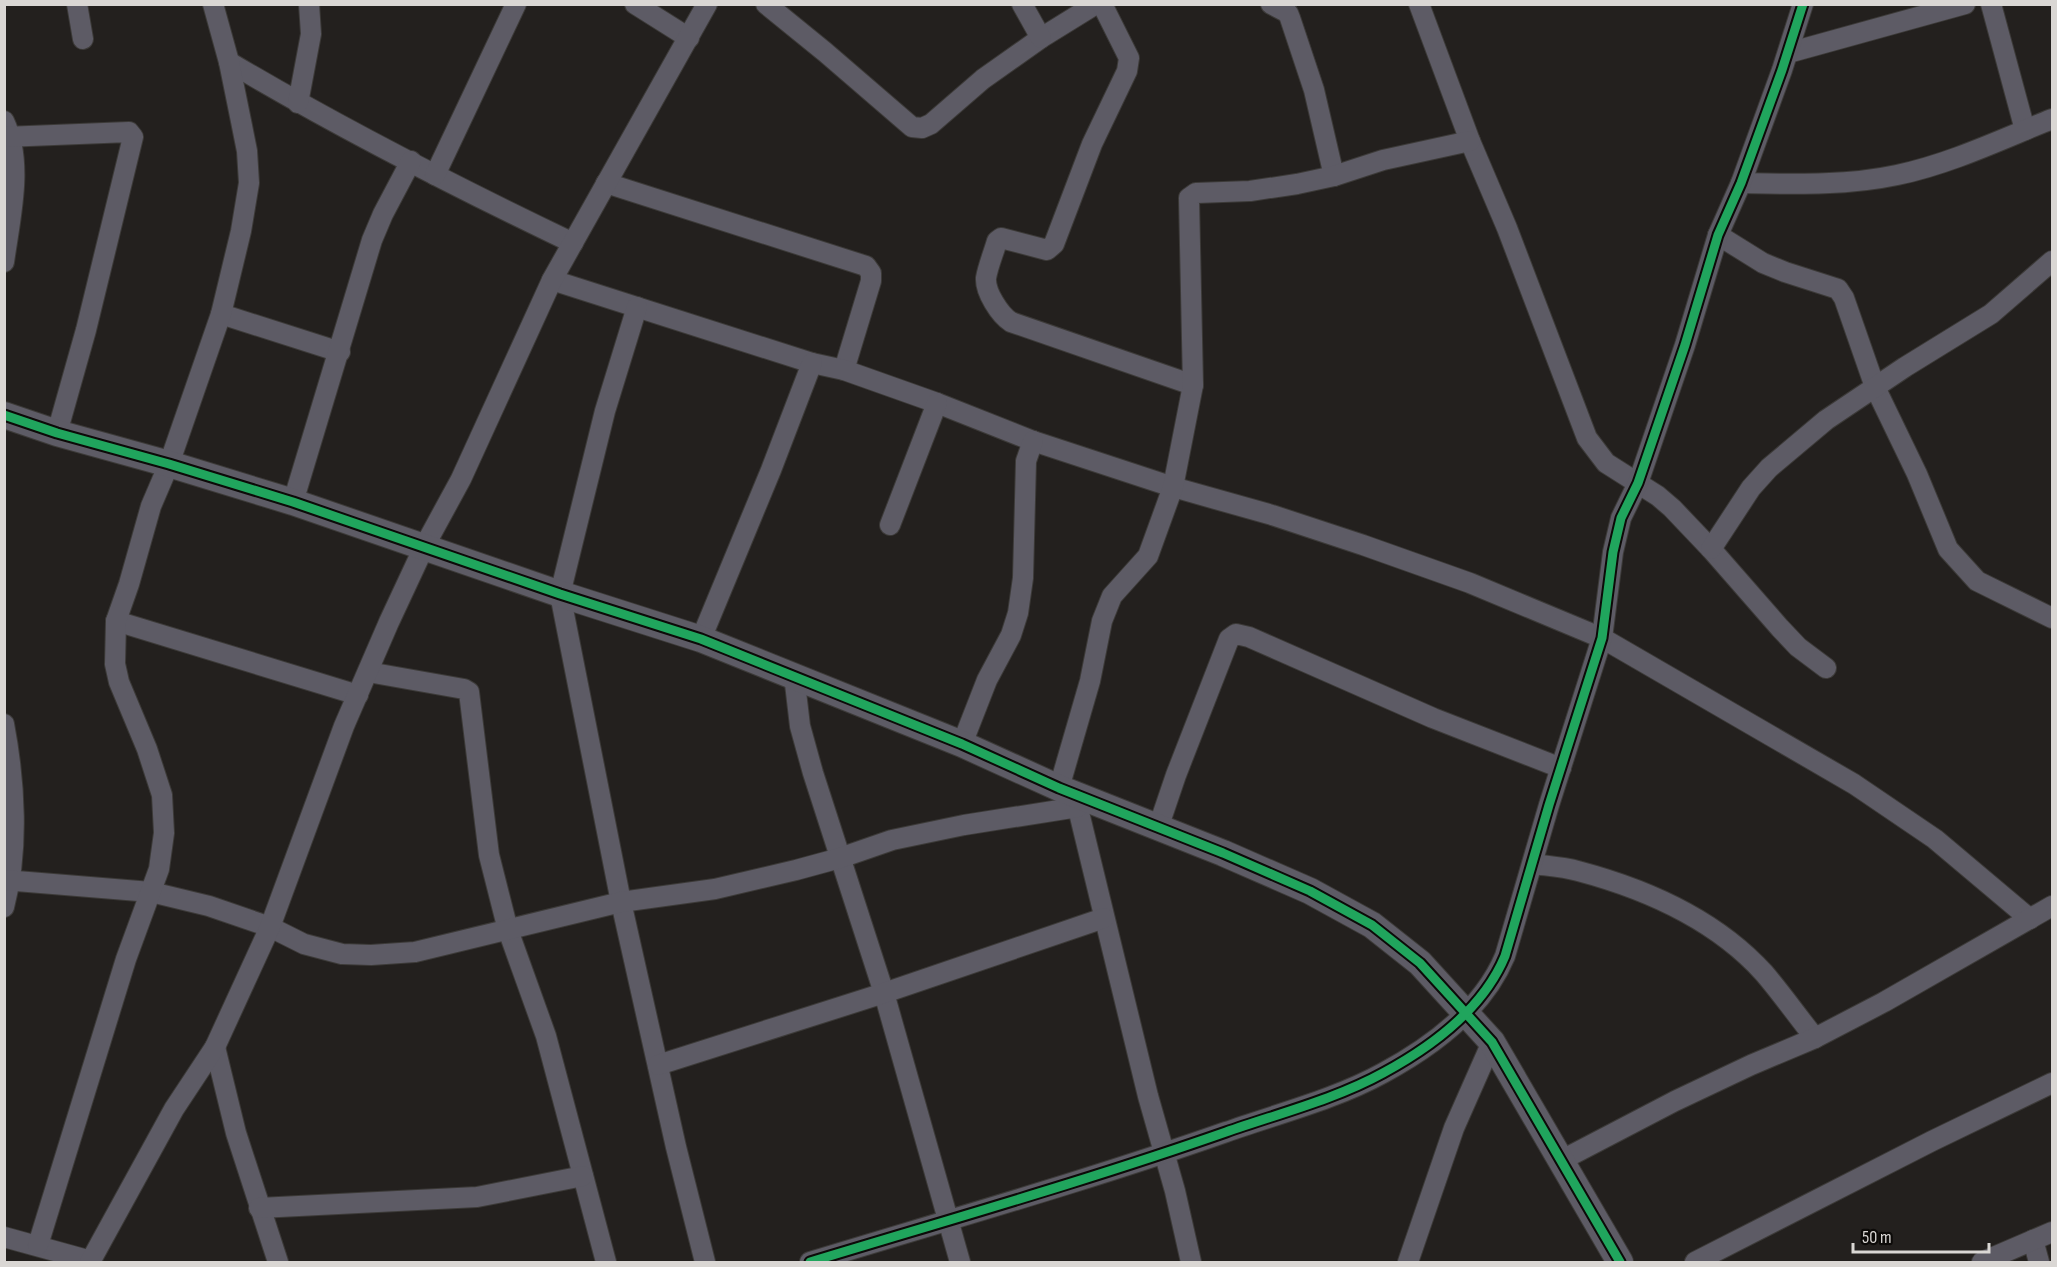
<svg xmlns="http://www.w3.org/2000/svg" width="2057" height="1267" viewBox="0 0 2057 1267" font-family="'Sofia Sans Condensed',sans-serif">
<rect width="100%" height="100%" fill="#23201e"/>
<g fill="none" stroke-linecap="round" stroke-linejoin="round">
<defs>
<g id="minor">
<path d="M77,4L83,39"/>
<path d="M635,4L689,38"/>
<path d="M766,4L825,52L912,127L922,128L931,124L983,79L1041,38L1096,4"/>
<path d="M1022,4L1041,38"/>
<path d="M1102,4L1129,58L1127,71L1092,144L1054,244L1047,250L1001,238L997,241C994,252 988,266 986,278C985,292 1000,315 1011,322L1193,385"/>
<path d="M1271,4L1288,13L1290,18L1314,90L1334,176"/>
<path d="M1419,4L1470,141L1507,228L1587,438L1606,463L1658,496L1672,508L1711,549L1780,628L1798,647L1826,668"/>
<path d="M1991,4L2025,130"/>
<path d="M1788,53L1965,4"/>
<path d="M229,62C340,128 456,187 573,243"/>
<path d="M298,103L311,34L309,4"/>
<path d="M4,121C24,163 10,218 4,262"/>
<path d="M4,137L129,132L133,137L86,330L57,433"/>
<path d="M435,175L516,4"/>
<path d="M606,183L866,266L871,273V281L844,370"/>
<path d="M1741,183C1792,184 1846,186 1897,175C1950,164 2002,139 2052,119"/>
<path d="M1718,235L1763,263L1785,272L1838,289L1844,298L1875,387L1917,474L1948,549L1977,581L2052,618"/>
<path d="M552,280L812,363L844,370L937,403L1033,441L1173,487L1272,515L1363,545L1470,583L1602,638L1854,784L1935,839L2030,919"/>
<path d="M637,307L605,411L560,594L621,902L676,1147L705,1262"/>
<path d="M221,314L340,352"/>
<path d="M293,502L372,240L383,214L411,161"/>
<path d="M890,525L937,403"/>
<path d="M1711,549L1751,488L1769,468L1826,420L1905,367L1991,314L2052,261"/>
<path d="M116,621L358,695"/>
<path d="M701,639L771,470L812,363"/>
<path d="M368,672L464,689L469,692L489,855L508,930L546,1036L606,1262"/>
<path d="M794,675L800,726L813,773L884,993L960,1262"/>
<path d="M4,724C15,782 19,850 4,907"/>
<path d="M962,744L987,680L1011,635L1018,613L1023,578L1026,461L1033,441"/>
<path d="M1059,788L1090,681L1102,621L1112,596L1148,556L1173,487L1193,385L1189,198L1196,193L1250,191L1297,184L1334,176L1383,160L1470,141"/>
<path d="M1075,796L1148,1096L1175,1191L1191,1262"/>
<path d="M1158,828L1176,775L1229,639L1236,634L1249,637L1433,718L1561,768"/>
<path d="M1533,864C1548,866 1564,867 1578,871C1646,889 1716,920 1764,973C1782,994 1798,1017 1815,1038"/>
<path d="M4,880L151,892L209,906L270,927L304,944L342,954L371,955L415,952L621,902L715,889L796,870L840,858L892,840L964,825L1078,807"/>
<path d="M215,1047L236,1133L278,1262"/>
<path d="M658,1065L884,993L1104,918"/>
<path d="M1560,1161L1675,1101L1751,1065L1815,1038L1884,1002L2052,906"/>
<path d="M259,1208L477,1197L583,1176"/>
<path d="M4,1237L91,1261"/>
<path d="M2033,1240L2039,1262"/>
<path d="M38,1245L126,959L159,869L164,833L162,795L147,749L119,682L115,664L116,621L129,584L151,506L169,464L221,314L241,231L249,183L247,151L241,121L229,62L213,4"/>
<path d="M90,1262L174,1109L215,1047L270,927L344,726L389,622L424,547L461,479L552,280L707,4"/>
<path d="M810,1262C948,1220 1089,1180 1226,1132C1277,1114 1336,1099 1383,1073C1433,1046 1483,1009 1505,956L1549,805L1602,638L1613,552L1621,518L1638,483L1685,345L1718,235L1741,183L1782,70L1803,4"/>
<path d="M1408,1262L1454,1128L1492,1042"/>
<path d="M1695,1262L1932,1141L2052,1083"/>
<path d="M1982,1262L2052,1232"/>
</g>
<path id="tertiary" d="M4,415L57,433L169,464L293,502L560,594L701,639L962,744L1059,788L1223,853L1310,891L1372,925L1420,963L1492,1042L1620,1262"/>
</defs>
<!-- minor casing -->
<use href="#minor" stroke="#3c3a38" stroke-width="22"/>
<!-- tertiary casing -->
<use href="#tertiary" stroke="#3c3a38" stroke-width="28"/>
<!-- minor -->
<use href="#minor" stroke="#5d5b65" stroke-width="20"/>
<!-- tertiary -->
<use href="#tertiary" stroke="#5d5b65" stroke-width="26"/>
<defs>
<g id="cycleway">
<path d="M4,415L57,433L169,464L293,502L560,594L701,639L962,744L1059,788L1223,853L1310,891L1372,925L1420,963L1492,1042L1620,1262"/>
<path d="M810,1262C948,1220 1089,1180 1226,1132C1277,1114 1336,1099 1383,1073C1433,1046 1483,1009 1505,956L1549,805L1602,638L1613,552L1621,518L1638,483L1685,345L1718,235L1741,183L1782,70L1803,4"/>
</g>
</defs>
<!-- cycleway casing -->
<use href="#cycleway" stroke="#0c0a08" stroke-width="13"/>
<!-- cycleway -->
<use href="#cycleway" stroke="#20a55d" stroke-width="9"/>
</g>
<!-- border -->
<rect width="2057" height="1267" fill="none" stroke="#dad7d4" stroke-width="12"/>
<!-- scale -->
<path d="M1853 1243v9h136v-9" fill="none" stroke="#dad7d4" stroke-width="3"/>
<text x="1862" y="1243" font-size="18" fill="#dad7d4" stroke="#0c0a08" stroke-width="4.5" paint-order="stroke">50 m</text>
</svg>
